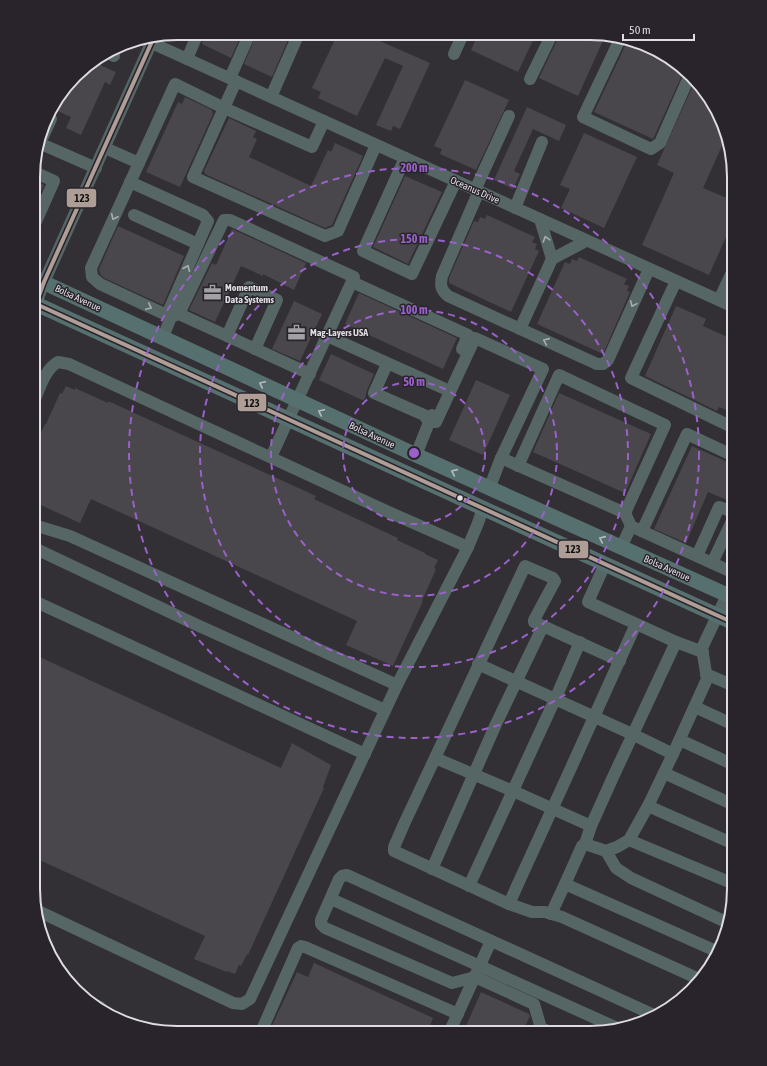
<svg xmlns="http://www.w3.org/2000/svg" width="767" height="1066" viewBox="0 0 767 1066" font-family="'Asap Condensed',sans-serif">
<rect width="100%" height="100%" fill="#323034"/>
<!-- building -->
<g fill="#49474b">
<path d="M207,33H242L231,58L202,44Z"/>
<path d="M257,33H291L272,77L244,64Z"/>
<path d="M338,33L364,34L430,63L400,129L393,126L391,131L376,125L403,66L385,58L357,116L318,98L321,92L312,88Z"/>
<path d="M478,34H536L518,72L471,50Z"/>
<path d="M560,34H606L578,96L539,78Z"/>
<path d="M627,42L677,63L684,71L653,139L594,112Z"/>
<path d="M96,61L101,63L100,65L116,72L110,85L105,82L81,135L66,128L71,117L51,108L82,69Z"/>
<path d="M465,80L509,100L476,170L440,154L442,149L434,146Z"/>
<path d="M694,83L719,114L725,139L703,188L734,201V219L709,275L642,245L674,173L657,165Z"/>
<path d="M185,97L212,110L213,114L180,187L146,172L178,102L182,104Z"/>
<path d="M527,107L566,125L559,141L533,129L514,171L520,174L513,189L494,180Z"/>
<path d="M229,118L256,131L253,137L257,139L249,157L311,186L328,150L331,152L335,143L363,156L332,225L325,228L205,174L204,171Z"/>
<path d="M584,133L637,157L604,228L561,208L570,189L560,185Z"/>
<path d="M405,176L442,192L408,264L373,247Z"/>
<path d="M34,180L44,185L34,207Z"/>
<path d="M487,215L535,237L532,242L537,244L535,249L539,251L511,312L449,283V278L474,221L478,222L480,217L485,219Z"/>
<path d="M118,226L184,256L163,305L104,278L100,274L99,269Z"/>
<path d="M232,229L306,263L294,290L263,274V276L241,266L215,322L189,310L212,263L216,265Z"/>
<path d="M579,257L627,279L624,284L629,286L627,291L630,292L603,354L537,324L565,262L570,264L572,259L577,261Z"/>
<path d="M359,293L457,338L443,369L345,324Z"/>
<path d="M294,301L322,314L300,361L272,349Z"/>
<path d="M676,306L706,319L703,326L734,340V413L719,407L717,411L645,376Z"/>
<path d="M331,354L374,374L367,390L365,399L362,400L319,380Z"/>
<path d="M476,380L510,395L483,455L449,440Z"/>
<path d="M66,386L75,390V388L108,403V401L316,496L314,499L398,538L397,540L425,553V554L438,560L434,568L436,569L422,601H423L393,666L346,645L357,621L91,499L80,523L34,502V447L45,424H46L60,393L62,394Z"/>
<path d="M559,393L651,434L625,493L533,452Z"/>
<path d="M692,446L734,465V503L708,492L686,543L654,529Z"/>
<path d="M33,654L281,768L292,743L331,765L323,787L324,788L248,955L247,954L241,966L239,965L235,974L227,971V972L194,959L205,936L33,857Z"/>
<path d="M314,963L433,1018L427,1033L275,1032L270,1030L297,972L308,977Z"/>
<path d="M481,992L529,1014L530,1016L522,1033H463Z"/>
</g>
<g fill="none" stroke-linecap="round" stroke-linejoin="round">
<!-- minor -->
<g stroke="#566665" stroke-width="12">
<path d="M143,39L734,307"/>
<path d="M620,39L583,117L651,149L660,143L689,77"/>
<path d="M109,53L114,56"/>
<path d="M454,54L463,34"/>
<path d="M187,59L198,33"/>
<path d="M230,78L250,33"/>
<path d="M530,79L552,34"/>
<path d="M271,97L299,33"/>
<path d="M324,121L312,147L224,108L193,177L325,236L338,231L376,145"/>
<path d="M39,143L96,168"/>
<path d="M40,143L51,119L48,118"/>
<path d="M105,148L139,163"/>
<path d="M405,158L363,251L412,274L456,181"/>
<path d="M130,182L203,215L208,221L169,310L171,317"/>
<path d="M475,190L509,116"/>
<path d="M479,191L442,276C440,286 441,290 448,296L597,364H603L608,360L649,269"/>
<path d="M515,208L542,142"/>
<path d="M134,215L198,244"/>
<path d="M540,219L552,259"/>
<path d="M34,226L54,181L34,172"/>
<path d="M676,281L631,378L734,428"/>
<path d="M352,282L468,335L462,349"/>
<path d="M719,300L734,268"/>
<path d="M34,309L44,282L154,37"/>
<path d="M179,314L310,374"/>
<path d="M171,317L100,284L92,277L91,268L175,84L224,108L236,81"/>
<path d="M520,329L552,259L586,241"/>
<path d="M227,336L249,287L277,300L255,349"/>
<path d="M327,336L443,388"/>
<path d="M163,337L171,317L179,314L224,220H230L354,277L271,457"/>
<path d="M387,364L374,393L424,415L429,422H436L475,338L543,369L501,458L489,489"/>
<path d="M34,401C40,388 45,369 58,362L69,364L384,510L468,547"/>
<path d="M416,455L432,415"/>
<path d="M501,458L625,513L631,526L621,548"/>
<path d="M518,466L559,375L665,425L625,513"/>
<path d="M34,525L70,536L397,685"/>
<path d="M635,528L734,573"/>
<path d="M642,531L687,434L734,456"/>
<path d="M34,548L197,625L385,710"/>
<path d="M697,556L719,507L734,512"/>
<path d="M712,563L734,517"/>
<path d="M605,564L588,602L676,642"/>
<path d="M34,601L365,754"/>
<path d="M620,661L534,622V620L555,581L553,578L525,566L404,824L394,847V851L509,904L517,886C557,799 597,711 636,624"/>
<path d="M478,664L632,734L673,754"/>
<path d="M706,674L734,686"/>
<path d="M695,707L734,725"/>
<path d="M680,740L734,765"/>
<path d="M435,758L513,791L591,826"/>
<path d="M664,773L734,805"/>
<path d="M648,806L673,754L707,679L702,648L727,595"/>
<path d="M629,840L734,884"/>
<path d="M585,844L591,826L613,777L676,642L703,652"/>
<path d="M606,851L616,868L631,878L726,922"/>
<path d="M432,869L496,724L543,626"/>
<path d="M469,886L557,695L580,642"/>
<path d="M331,899L615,1027"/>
<path d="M509,904L532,912H545L562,917L699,979"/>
<path d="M38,911L233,1003L242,1004L250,999L397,685L468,547L478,523L483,508"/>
<path d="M551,914L565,884"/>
<path d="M716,951L565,884L582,846L585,844L606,851L617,847L629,840L648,806L734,844"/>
<path d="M89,1003L100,1007"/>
<path d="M261,1032L298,948L301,946L305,947L458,1014"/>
<path d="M449,1033L491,941"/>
<path d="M552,1033L541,1028L534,1004L475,977L452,983L325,928L321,924V920L339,879L342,876L347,875L656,1016"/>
</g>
<!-- major -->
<g stroke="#56706f" stroke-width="15">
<path d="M34,278L416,455L734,598"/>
<path d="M34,303L734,623"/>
</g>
<defs>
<path id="bus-1" d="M154,37L44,282L36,304L734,623"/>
</defs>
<!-- bus-1 casing -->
<use href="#bus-1" stroke="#29242c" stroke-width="7"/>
<!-- bus-1 -->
<use href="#bus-1" stroke="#af9e96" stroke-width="4"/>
</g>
<!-- one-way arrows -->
<defs><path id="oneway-chevron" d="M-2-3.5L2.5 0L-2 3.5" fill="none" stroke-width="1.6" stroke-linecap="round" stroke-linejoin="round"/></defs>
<g stroke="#a8adaf">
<use href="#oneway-chevron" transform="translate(114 217) rotate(115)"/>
<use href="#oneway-chevron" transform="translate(546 239) rotate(-107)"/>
<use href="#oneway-chevron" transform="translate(187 268) rotate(-67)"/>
<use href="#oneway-chevron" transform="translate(633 304) rotate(114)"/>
<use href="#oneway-chevron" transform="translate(149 307) rotate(25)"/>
<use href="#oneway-chevron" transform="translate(546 341) rotate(-156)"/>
</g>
<g stroke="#b6bcbf">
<use href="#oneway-chevron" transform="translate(262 384) rotate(-155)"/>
<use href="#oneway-chevron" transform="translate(321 412) rotate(-155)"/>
<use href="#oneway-chevron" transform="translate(454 472) rotate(-156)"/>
<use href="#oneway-chevron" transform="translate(602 539) rotate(-156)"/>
</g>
<!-- distance rings -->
<g fill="none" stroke="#9961c9" stroke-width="2" stroke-dasharray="7 5">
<circle cx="414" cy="453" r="71"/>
<circle cx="414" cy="453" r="143"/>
<circle cx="414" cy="453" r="214"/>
<circle cx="414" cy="453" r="285"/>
</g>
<!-- icons -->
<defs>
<symbol id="office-bare" viewBox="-9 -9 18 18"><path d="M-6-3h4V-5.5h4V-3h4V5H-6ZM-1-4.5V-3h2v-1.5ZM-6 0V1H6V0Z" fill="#a2a0a4" stroke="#29242c" stroke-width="2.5" paint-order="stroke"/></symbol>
</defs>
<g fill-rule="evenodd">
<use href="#office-bare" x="200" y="280" width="25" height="25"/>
<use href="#office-bare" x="284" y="320" width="25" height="25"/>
</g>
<!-- markers -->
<circle fill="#dfdce1" stroke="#29242c" stroke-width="1.5" cx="460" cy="498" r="3.5"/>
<g text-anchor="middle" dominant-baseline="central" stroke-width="3" stroke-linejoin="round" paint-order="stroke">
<!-- street labels -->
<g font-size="10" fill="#dfdce1" stroke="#29242c">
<text transform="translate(475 190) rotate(24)">Oceanus Drive</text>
<text transform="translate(78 298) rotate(25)">Bolsa Avenue</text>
<text transform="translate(372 435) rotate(25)">Bolsa Avenue</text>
<text transform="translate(667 568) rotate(24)">Bolsa Avenue</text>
</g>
<!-- poi labels -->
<g font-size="10" font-weight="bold" fill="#dfdce1" stroke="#29242c" text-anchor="start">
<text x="225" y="287">Momentum<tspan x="225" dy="12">Data Systems</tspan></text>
<text x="310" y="332">Mag-Layers USA</text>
</g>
</g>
<!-- crop -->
<path d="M0 0H767V1066H0ZM177 40H590A137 137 0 0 1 727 177V889A137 137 0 0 1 590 1026H177A137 137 0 0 1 40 889V177A137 137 0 0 1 177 40Z" fill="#29242c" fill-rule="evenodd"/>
<path fill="none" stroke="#dfdce1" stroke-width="2" d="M177 40H590A137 137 0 0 1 727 177V889A137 137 0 0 1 590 1026H177A137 137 0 0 1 40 889V177A137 137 0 0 1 177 40Z"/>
<circle cx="414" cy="453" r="6" fill="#9961c9" stroke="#29242c" stroke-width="2"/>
<g font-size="12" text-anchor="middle" font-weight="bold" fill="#9961c9" stroke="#29242c" stroke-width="3" stroke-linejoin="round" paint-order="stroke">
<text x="414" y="172">200 m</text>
<text x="414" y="243">150 m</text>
<text x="414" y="314">100 m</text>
<text x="414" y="386">50 m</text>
</g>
<g stroke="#29242c" stroke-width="1.5">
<rect x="66" y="188" width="31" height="20" rx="4" fill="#af9e96"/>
<rect x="237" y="393" width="30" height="19" rx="4" fill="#af9e96"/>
<rect x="558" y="540" width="31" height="19" rx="4" fill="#af9e96"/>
</g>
<g font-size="11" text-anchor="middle" font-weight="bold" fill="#111">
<text x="82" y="202">123</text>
<text x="252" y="407">123</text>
<text x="573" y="553">123</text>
</g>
<!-- scale -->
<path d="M623 34v6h71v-6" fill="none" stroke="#dfdce1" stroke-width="2"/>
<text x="629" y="34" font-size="12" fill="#dfdce1" stroke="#29242c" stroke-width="3" paint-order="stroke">50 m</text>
</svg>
